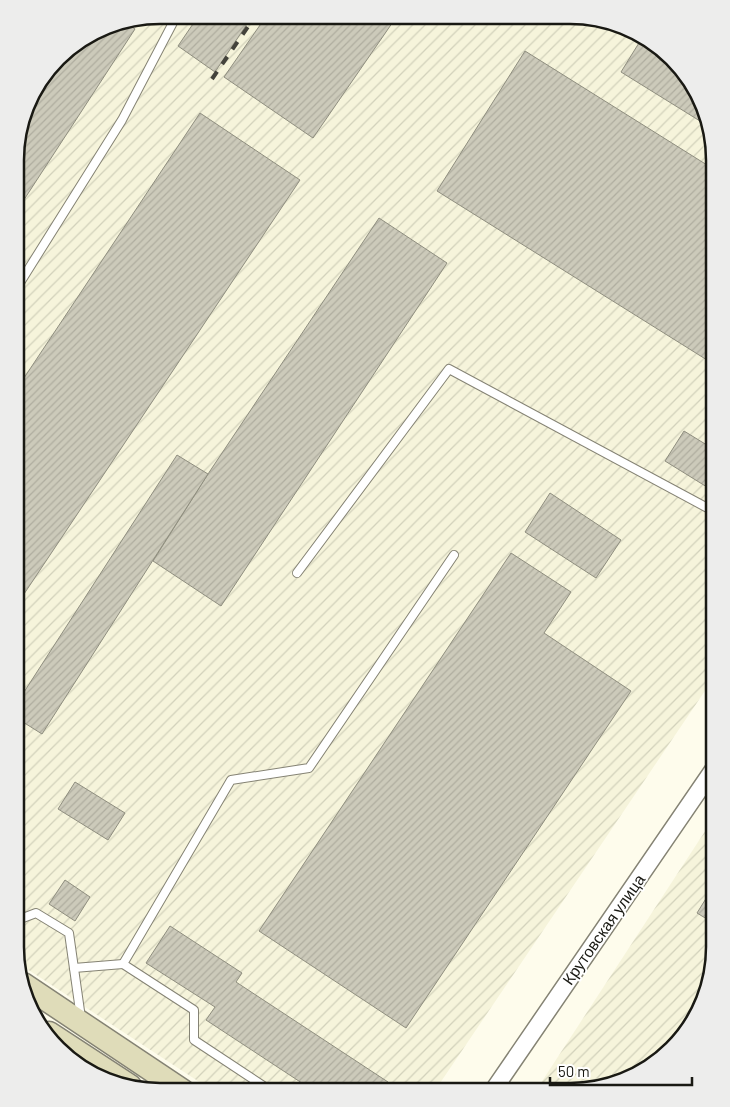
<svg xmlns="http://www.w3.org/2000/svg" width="730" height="1107" viewBox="0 0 730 1107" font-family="Barlow,sans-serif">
<defs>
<pattern id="industrial-furrows" width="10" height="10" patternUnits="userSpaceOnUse" patternTransform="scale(1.25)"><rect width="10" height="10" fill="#f6f4db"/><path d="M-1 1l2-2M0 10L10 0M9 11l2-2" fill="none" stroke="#d2d1bb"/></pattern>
<pattern id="building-hatch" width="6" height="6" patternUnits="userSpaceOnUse" patternTransform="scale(1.25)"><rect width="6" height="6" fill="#cccaba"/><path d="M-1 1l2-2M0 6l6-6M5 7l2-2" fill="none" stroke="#afad9f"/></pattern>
</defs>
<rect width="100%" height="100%" fill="#fefcec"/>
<!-- industrial -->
<g fill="url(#industrial-furrows)">
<path d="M160,15L589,16L658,45L704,104L715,160V676L434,1092L213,1091L18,963L15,947L16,141L34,88L65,51L113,23Z"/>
<path d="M715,816V957L690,1028L626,1081L570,1092H535Z"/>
</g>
<!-- building -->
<g fill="url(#building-hatch)" stroke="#8f8e7f">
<path d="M199,15H253L215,72L178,46Z"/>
<path d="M267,15L397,16L313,138L224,77Z"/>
<path d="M123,21L135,29L16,212V141L34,88L65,51L113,23Z"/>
<path d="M642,38L658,45L704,104L708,126L621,72Z"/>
<path d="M525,51L715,170V365L437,191Z"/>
<path d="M200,113L300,180L16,606V390Z"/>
<path d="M379,218L447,263L221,606L153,561L208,474Z"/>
<path d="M684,431L715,450V492L665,461Z"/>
<path d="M177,455L208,474L42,734L15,717V706Z"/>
<path d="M550,493L621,540L596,578L525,532Z"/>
<path d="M511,553L571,592L544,633L631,691L406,1028L259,931Z"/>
<path d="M75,782L125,813L108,840L58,809Z"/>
<path d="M65,880L90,897L75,921L49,904Z"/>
<path d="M715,884V924L697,913Z"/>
<path d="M170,926L242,973L236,982L388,1082L382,1091H314L206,1020L215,1007L146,963Z"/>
</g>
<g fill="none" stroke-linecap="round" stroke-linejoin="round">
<defs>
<g id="service">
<path d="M16,289L122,120L177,15"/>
<path d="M297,573L449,369L715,512"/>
<path d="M15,921L36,913L69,933L81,1018"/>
<path d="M74,968L123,964"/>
<path d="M271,1091L194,1040V1010L123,964L231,780L309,768L454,555"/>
</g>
<path id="minor" d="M492,1092L715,767"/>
<g id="secondary">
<path d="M23,984L183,1091"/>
<path d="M49,1033L130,1086"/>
</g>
</defs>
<!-- service casing -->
<use href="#service" stroke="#858374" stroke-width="10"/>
<!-- minor casing -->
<use href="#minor" stroke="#858374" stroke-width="19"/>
<!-- secondary casing -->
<use href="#secondary" stroke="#858374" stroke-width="25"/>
<!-- service -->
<use href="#service" stroke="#fff" stroke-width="8"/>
<!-- minor -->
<use href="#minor" stroke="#fff" stroke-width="16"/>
<!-- secondary -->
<use href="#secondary" stroke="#dfdcb9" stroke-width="22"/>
<!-- rail -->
<path stroke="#44433c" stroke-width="4" stroke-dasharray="9 9" stroke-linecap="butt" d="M212,79L256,15"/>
</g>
<g text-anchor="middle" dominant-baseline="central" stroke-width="4" stroke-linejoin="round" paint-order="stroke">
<!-- street labels -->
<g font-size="16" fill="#191913" stroke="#fff">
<text transform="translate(603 929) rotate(-55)">Крутовская улица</text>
</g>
</g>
<!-- crop -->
<path d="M0 0H730V1107H0ZM160 24H570A136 136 0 0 1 706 160V947A136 136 0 0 1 570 1083H160A136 136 0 0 1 24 947V160A136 136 0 0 1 160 24Z" fill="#ededec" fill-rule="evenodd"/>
<path fill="none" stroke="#191913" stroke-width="2.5" d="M160 24H570A136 136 0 0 1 706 160V947A136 136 0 0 1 570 1083H160A136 136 0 0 1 24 947V160A136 136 0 0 1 160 24Z"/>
<!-- scale -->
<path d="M550 1077v8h142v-8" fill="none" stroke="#191913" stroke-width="2.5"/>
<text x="558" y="1077" font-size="15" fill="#191913" stroke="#ffffff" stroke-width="4" paint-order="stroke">50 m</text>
</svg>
